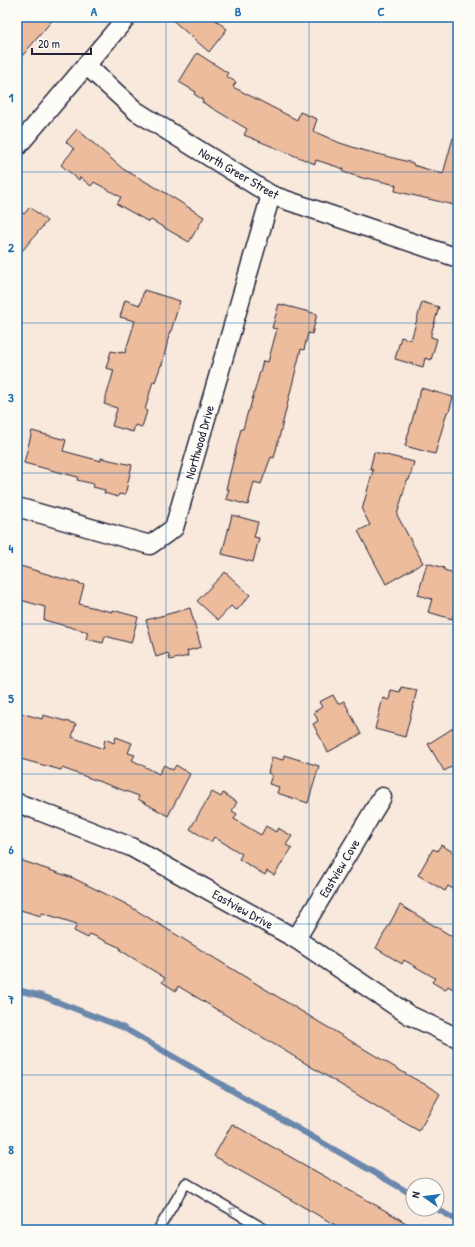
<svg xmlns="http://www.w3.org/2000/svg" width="475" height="1247" viewBox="0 0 475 1247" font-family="'Patrick Hand',sans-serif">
<rect width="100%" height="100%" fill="#f8e9dc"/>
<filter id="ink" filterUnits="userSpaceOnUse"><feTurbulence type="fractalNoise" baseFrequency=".025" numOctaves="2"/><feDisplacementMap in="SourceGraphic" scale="8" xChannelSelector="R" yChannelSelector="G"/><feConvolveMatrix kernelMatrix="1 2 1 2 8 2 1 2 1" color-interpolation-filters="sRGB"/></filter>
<g filter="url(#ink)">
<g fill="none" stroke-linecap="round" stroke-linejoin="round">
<!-- stream -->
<g stroke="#6b87ac" stroke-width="6">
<path d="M17,990L42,996L122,1027L413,1195"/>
<path d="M437,1209L458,1221"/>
</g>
</g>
<!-- building -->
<g fill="#edbc9d" stroke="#22223b">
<path d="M17,17H55L17,62Z"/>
<path d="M169,17H212L227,29L209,52Z"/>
<path d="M197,53L228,73L226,76L236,82L233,87L297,120L300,112L317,119L313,131L340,143L362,150L413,163V165L443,174L453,138H458V206L395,191L396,185L367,178L366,179L343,172L344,169L316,160L315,164L244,135L247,129L202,102L203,100L194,94L196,92L179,82Z"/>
<path d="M77,129L123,169L164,192L204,217L189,242L151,220L149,222L117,204L121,197L94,182L91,186L80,177L79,180L61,165L74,149L66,142Z"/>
<path d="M30,207L47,221L17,257V208L24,214Z"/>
<path d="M144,290L180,301L171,331H170L162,365H161L155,382L153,381L145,410L147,411L142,427L135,425L133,432L112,426L117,409V408L104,404L114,370L106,368L111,351L121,353V352L125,353L135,321L120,317L125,300L140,305Z"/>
<path d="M422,302L439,307L431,334V337L437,339L431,360L425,358L423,367L395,359L401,337L411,340Z"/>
<path d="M279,304L317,314L312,334L308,333L304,350L301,349L274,458L271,457L261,484L254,482L248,505L226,499L229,489H226L241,429H243L248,411H249L263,361L268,362L277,329L272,328Z"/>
<path d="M421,388L453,397L449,412H447L435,454L405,446Z"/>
<path d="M32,431L66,440L63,451L101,461V458L132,465L125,495L119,494L118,497L104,493L105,490L93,487L94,484L77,480L78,477L24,463Z"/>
<path d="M374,452L414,462L409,480H407L397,515L423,563L386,584L358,531L370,525L362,510L373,470L370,469Z"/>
<path d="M232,515L258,522L254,537L259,538L253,562L222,554Z"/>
<path d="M427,563L444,568V570L458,574V598L452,619L428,612L432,599L418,595Z"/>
<path d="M17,565L84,585L79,604L112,612V610L138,617L131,643L105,636L103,643L86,639L88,632L44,620L45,607L17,599Z"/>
<path d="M225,572L250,595L237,610L236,609L235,610L231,606L218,620L197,601Z"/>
<path d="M190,608L201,647L187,651L188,656L170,660L168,653L156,657L146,620Z"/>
<path d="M401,687L417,690L405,737L375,729L383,698L389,700L391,690L400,692Z"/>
<path d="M333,695L338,704L344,701L361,734L328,752L313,724L318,721L314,712L322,707L319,702Z"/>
<path d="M17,712L42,719L43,715L76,724L72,737L103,749L105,739L114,743L116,737L132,743L128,753L135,755L132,760L159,774L164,765L173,770L176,765L190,774L168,816L138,799L139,796L62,768L61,770L17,758Z"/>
<path d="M458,725V763L444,771L428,744Z"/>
<path d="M284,755L319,766L308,803L277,793L279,787L269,784L272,775L268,773L272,757L283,760Z"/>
<path d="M212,792L221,797L223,793L237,802L232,811L237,814L234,819L261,835L266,826L276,832L278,828L292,836L286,845L292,848L274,875L267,871L265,875L239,859L242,854L214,837L211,842L190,829Z"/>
<path d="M441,845L458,855V892L448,886L445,891L418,875L433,849L437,851Z"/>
<path d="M17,859L73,878L126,904L319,1022L411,1077L432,1088L440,1094L419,1131L384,1111L178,986L176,991L162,982L165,978L120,950L121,948L90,934L88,938L74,931L77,924L42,913L41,916L17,909Z"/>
<path d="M400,905L458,940V992L448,986L445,990L432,982L435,978L404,960L402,964L376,948Z"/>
<path d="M232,1124L386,1211L418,1230H344L214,1156Z"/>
</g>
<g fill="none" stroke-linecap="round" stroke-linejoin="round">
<defs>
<path id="service" d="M158,1230L186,1183L266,1230"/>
<g id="minor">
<path d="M86,65L136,111L271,195L458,258"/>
<path d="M17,147L127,17"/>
<path d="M17,507L150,545L174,528L271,195"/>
<path d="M17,803L34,809L131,847L296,939L409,1015L458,1038"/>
<path d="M296,939L382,797"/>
</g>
</defs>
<!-- service casing -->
<use href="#service" stroke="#22223b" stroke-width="12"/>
<!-- minor casing -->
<use href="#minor" stroke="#22223b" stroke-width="21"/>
<!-- service -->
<use href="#service" stroke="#fdfcf7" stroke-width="9"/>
<!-- minor -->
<use href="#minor" stroke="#fdfcf7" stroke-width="18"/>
</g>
<!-- one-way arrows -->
<defs><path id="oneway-chevron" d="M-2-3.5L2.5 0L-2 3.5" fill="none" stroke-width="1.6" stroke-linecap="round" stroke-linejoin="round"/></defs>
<use stroke="#9a9aa2" href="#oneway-chevron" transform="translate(232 1210) rotate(-149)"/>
</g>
<!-- grid -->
<path fill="none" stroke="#1f6fb2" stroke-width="1" stroke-opacity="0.55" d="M166,17V1230M309,17V1230M17,172H458M17,323H458M17,473H458M17,624H458M17,774H458M17,924H458M17,1075H458"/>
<g text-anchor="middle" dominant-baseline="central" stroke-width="4" stroke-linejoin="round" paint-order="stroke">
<!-- street labels -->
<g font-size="13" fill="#22223b" stroke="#fdfcf7">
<text transform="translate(239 173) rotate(30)">North Greer Street</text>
<text transform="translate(199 442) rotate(-74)">Northwood Drive</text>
<text transform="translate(339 868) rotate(-59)">Eastview Cove</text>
<text transform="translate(243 909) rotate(29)">Eastview Drive</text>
</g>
</g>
<!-- margin -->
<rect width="475" height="1247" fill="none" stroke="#fdfcf7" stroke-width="44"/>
<!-- north arrow -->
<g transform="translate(425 1197) rotate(284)"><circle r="19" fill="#fdfcf7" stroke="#a5a5ac"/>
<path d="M0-3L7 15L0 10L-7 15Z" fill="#1f6fb2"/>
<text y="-6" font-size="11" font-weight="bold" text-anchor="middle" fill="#22223b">N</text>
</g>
<!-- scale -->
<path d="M32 48v6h59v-6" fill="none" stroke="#22223b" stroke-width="2"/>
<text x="38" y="48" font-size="12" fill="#22223b" stroke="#fdfcf7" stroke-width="3" paint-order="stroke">20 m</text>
<rect x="22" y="22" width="431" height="1203" fill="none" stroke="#1f6fb2" stroke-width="1.5"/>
<g font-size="13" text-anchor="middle" font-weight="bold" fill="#1f6fb2">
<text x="94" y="16">A</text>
<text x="238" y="16">B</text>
<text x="381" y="16">C</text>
<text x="11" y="102">1</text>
<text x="11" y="252">2</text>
<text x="11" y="402">3</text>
<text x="11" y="553">4</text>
<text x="11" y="703">5</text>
<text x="11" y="854">6</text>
<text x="11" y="1004">7</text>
<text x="11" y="1154">8</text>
</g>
</svg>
